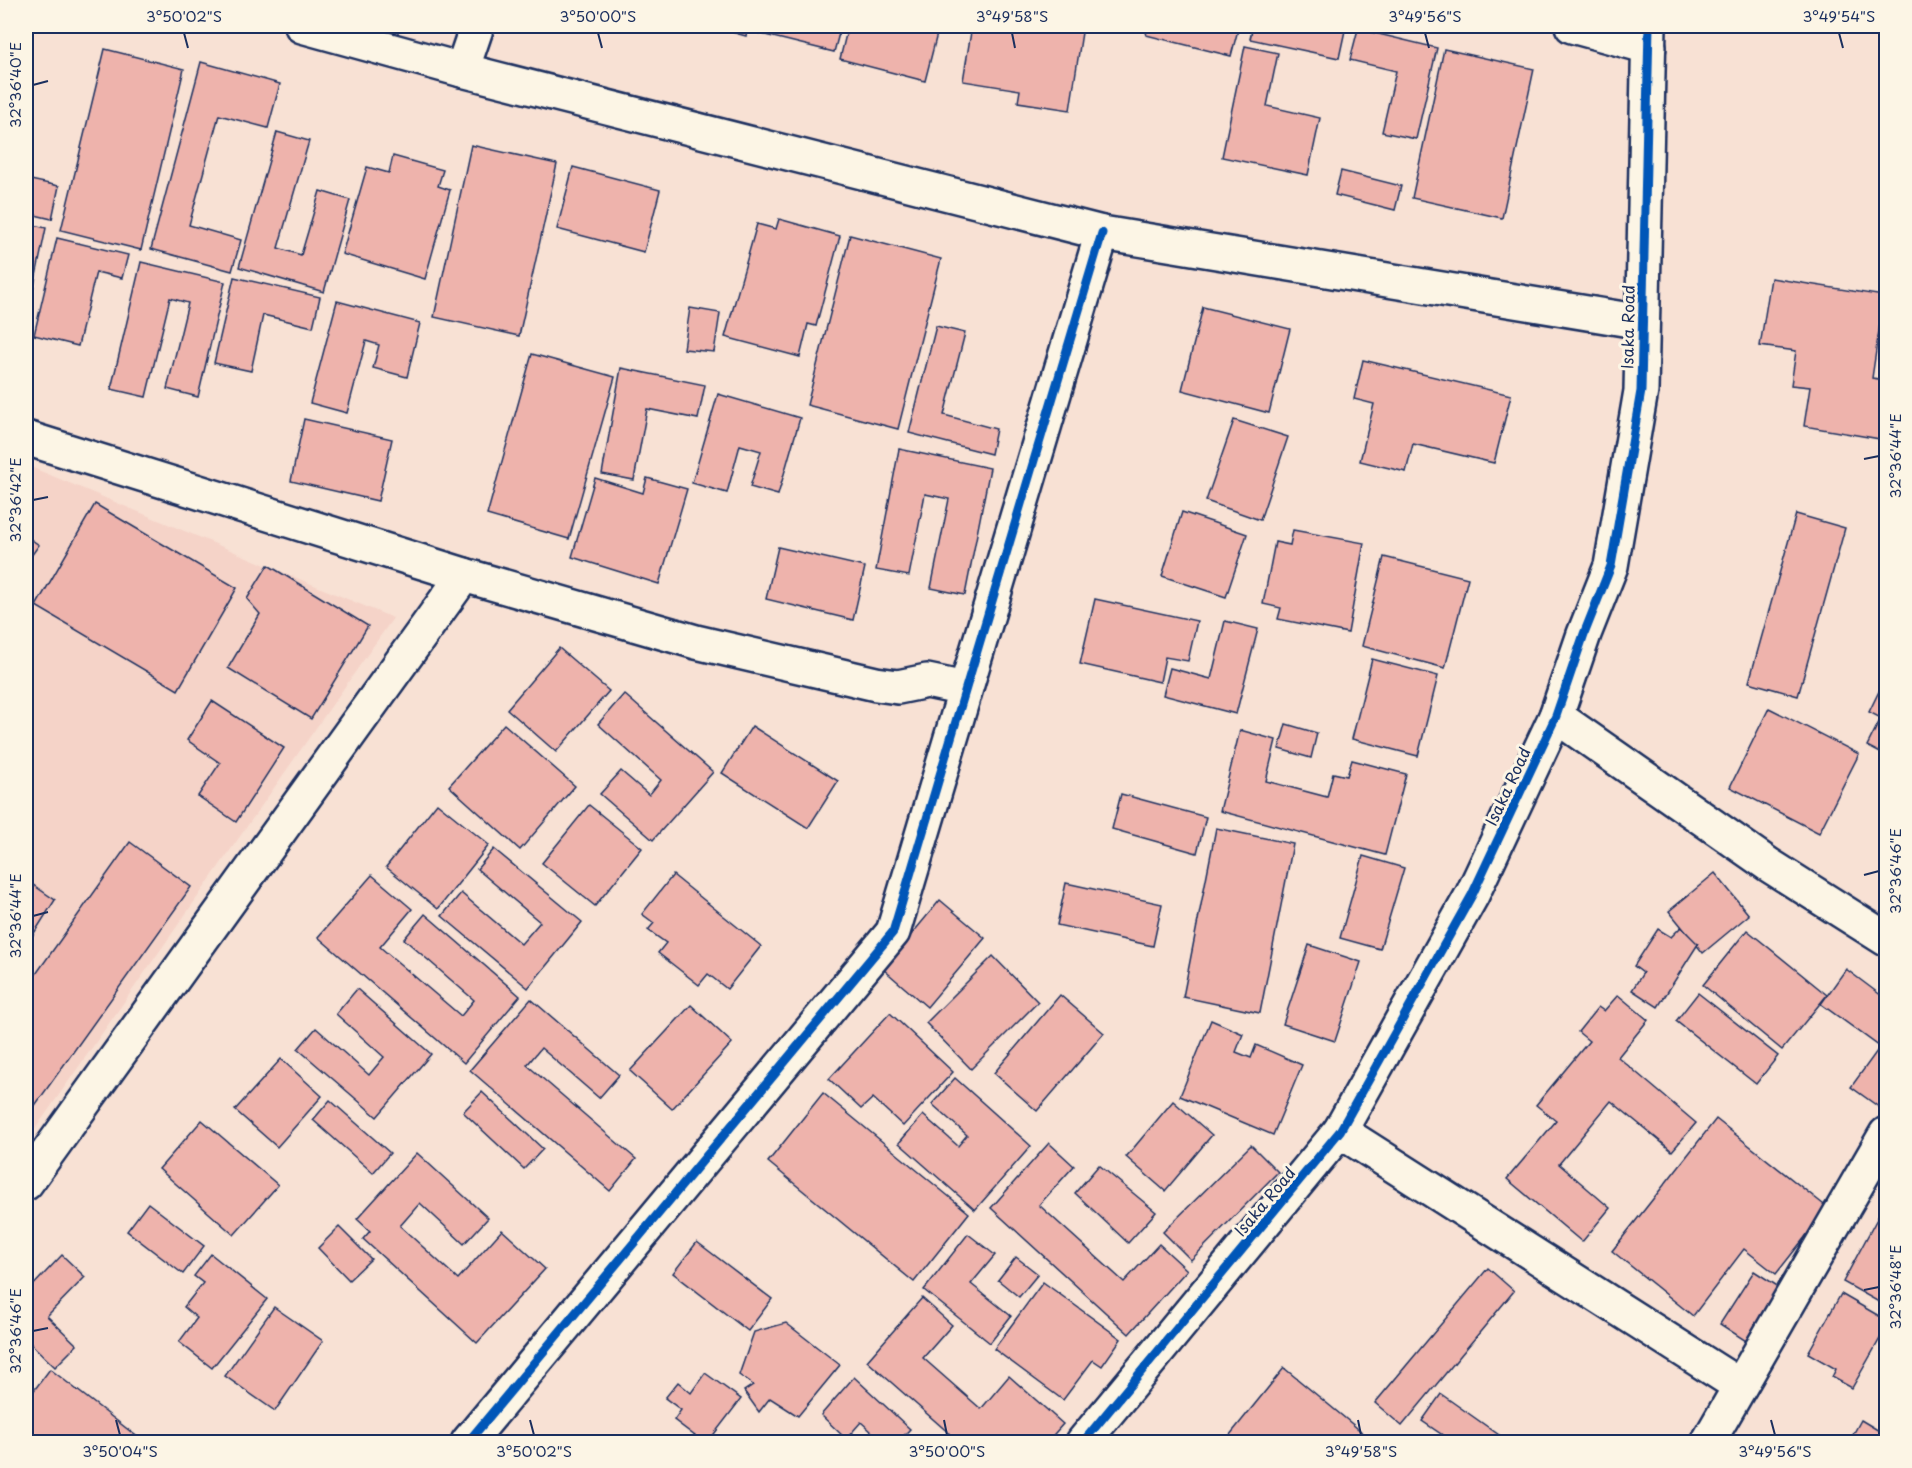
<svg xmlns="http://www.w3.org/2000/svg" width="1912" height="1468" viewBox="0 0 1912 1468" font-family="'Playpen Sans',sans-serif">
<rect width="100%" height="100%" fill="#f8e1d4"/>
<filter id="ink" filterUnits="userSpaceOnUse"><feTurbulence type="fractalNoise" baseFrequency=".0167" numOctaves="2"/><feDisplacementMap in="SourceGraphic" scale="12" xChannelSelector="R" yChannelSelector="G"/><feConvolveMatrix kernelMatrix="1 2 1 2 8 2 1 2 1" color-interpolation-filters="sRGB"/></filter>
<g filter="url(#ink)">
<!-- built -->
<path fill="#f5d3c8" d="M26,465L393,618L26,1142Z"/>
<!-- building -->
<g fill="#eeb3ac" stroke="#1b2f5e" stroke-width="1.5">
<path d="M710,26H748L746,36Z"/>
<path d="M754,26H841L834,52L753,32Z"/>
<path d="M848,26H939L925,81L840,59Z"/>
<path d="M972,26H1083L1070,110L1018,102L1020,90L963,81Z"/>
<path d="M1148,26H1239L1231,56L1146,35Z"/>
<path d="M1253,26H1346L1339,58L1250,39Z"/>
<path d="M1358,29L1437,48L1416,139L1382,132L1396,71L1350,60Z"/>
<path d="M1245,46L1278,53L1267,106L1320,118L1308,175L1222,157Z"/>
<path d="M105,49L184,69L141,250L61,230Z"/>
<path d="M1444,49L1534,69L1502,218L1412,198Z"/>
<path d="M201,62L280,84L268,128L219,115L189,225L241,240L232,271L151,249Z"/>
<path d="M277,132L309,141L278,248L301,255L320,191L350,200L324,292L239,267Z"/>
<path d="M471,145L557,164L519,336L434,317Z"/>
<path d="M393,156L443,170L438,186L450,190L425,279L342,254L367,167L389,173Z"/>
<path d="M573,167L660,190L644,252L557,229Z"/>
<path d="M1341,171L1401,186L1395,210L1335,195Z"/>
<path d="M26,179L59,186L52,219L26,213Z"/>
<path d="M779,219L840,236L816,326L808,324L800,357L725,337L757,224L776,229Z"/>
<path d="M26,223L46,228L26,324Z"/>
<path d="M850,235L941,259L898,429L807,405Z"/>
<path d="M57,238L128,255L122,278L96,272L78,346L34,335Z"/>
<path d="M141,262L225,282L198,397L167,389L188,303L170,298L146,397L111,389Z"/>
<path d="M234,277L320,297L313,327L263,315L251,371L214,363Z"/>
<path d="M1771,278L1884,296L1872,378L1886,380V440L1804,426L1810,387L1791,385L1796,351L1760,346Z"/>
<path d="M337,301L420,323L407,377L373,368L379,345L366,341L347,413L310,403Z"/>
<path d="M1203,307L1290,329L1269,413L1182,390Z"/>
<path d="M690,308L720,313L714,352L684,349Z"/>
<path d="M936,326L965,333L944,415L996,429L991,454L909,433Z"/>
<path d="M532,354L615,377L569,539L487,515Z"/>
<path d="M1363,360L1511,395L1494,463L1413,444L1406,472L1360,461L1374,404L1354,399Z"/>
<path d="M621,368L705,385L698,419L647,409L634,480L602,474Z"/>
<path d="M718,394L800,418L778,495L750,487L761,451L740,445L727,493L692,483Z"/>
<path d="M304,419L392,439L378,501L291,481Z"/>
<path d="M1234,420L1288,437L1260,520L1206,501Z"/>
<path d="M899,449L990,468L965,595L931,588L949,499L925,494L909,576L876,570Z"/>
<path d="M595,478L643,493L647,478L687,489L659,584L572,557Z"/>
<path d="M95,504L237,588L178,690L36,606Z"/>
<path d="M1182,512L1247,534L1226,597L1162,576Z"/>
<path d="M1796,514L1845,528L1798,696L1749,682Z"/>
<path d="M1293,530L1364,543L1348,633L1278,619L1281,608L1263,604L1275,542L1290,545Z"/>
<path d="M26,536L39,545L26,563Z"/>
<path d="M778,547L865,567L853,620L766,599Z"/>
<path d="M1384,557L1468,578L1445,668L1362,646Z"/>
<path d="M268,565L368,626L311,719L228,668L260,614L247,599Z"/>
<path d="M1095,599L1197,621L1188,661L1165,657L1160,682L1080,664Z"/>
<path d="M1225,621L1258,629L1236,714L1163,695L1170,668L1211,679Z"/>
<path d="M559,648L609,691L556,752L507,709Z"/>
<path d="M1372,659L1438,676L1418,756L1352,739Z"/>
<path d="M1886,677V756L1867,746L1881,718L1869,712Z"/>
<path d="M624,694L713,772L653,840L600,794L621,771L649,795L661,780L598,724Z"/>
<path d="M212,701L284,748L236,822L198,796L220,763L187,740Z"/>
<path d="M1769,708L1859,754L1819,833L1730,787Z"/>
<path d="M504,724L575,786L520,850L449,786Z"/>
<path d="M1286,724L1317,733L1311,758L1279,749Z"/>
<path d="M752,726L838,781L808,828L722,773Z"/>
<path d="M1240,730L1276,740L1266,781L1327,797L1333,773L1347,776L1352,760L1406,774L1385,855L1220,811Z"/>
<path d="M1121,794L1206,817L1197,853L1112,829Z"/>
<path d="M437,803L489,845L438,909L386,867Z"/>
<path d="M589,805L642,848L595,906L542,863Z"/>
<path d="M1216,828L1293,844L1260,1013L1183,997Z"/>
<path d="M130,842L191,887L26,1118V988Z"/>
<path d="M494,849L582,922L528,988L442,916L461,893L521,944L540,922L477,869Z"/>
<path d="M1363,856L1404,868L1380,949L1340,938Z"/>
<path d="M1715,873L1749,915L1703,953L1669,911Z"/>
<path d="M372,875L412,909L380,947L461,1016L474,1000L404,939L425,914L520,996L464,1063L318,937Z"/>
<path d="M673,875L761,946L727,989L708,974L699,985L658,953L666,943L648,930L654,923L642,914Z"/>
<path d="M26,880L55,900L26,946Z"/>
<path d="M1066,883L1162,904L1153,946L1057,925Z"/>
<path d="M940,900L985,938L927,1007L883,969Z"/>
<path d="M1681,927L1698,944L1658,1007L1632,990L1643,973L1634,966L1658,929L1671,937Z"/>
<path d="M1747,930L1827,995L1782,1050L1703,985Z"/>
<path d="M1309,945L1361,962L1335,1041L1283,1024Z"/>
<path d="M993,956L1038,1002L971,1069L926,1023Z"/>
<path d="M1846,969L1886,999V1105L1883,1110L1851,1087L1880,1047L1821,1004Z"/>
<path d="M357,989L431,1054L377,1117L298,1049L316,1028L369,1075L384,1057L336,1014Z"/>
<path d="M1698,993L1778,1056L1756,1084L1676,1021Z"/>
<path d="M1060,995L1104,1033L1037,1111L994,1073Z"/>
<path d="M1618,995L1648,1020L1618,1057L1696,1123L1672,1151L1611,1101L1559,1164L1610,1208L1582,1242L1507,1179L1556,1121L1536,1105L1589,1041L1578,1032L1598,1007L1604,1011Z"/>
<path d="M531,999L619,1075L599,1098L541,1048L527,1065L636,1159L610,1191L470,1070Z"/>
<path d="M691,1005L732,1043L672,1109L630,1071Z"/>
<path d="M890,1013L953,1072L903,1126L873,1098L861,1109L829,1079Z"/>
<path d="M1211,1020L1243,1034L1236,1052L1251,1058L1256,1045L1302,1065L1273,1135L1180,1096Z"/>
<path d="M281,1059L322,1096L277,1147L235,1110Z"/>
<path d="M955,1078L1031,1146L975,1210L899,1143L923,1115L958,1146L967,1135L932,1104Z"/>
<path d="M482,1092L543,1149L524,1169L463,1112Z"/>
<path d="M823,1093L969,1213L914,1282L768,1162Z"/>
<path d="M330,1100L390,1153L373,1173L313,1120Z"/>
<path d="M1173,1101L1212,1135L1165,1191L1126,1157Z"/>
<path d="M1716,1119L1828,1208L1776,1274L1744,1249L1693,1316L1612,1251Z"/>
<path d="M202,1120L278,1185L234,1235L159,1169Z"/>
<path d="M1049,1143L1074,1166L1039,1205L1124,1282L1159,1244L1187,1270L1129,1334L991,1208Z"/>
<path d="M1251,1145L1278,1172L1191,1260L1163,1232Z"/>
<path d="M417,1153L488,1218L464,1244L420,1203L400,1226L458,1279L502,1230L545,1269L477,1343L363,1239L370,1231L357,1219Z"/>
<path d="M1099,1165L1156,1212L1128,1243L1075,1193Z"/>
<path d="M1886,1202V1306L1843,1282Z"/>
<path d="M148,1203L204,1246L183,1274L127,1231Z"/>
<path d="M339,1227L371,1259L349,1280L318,1248Z"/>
<path d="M968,1234L995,1255L971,1284L1011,1316L990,1343L924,1290Z"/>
<path d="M697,1242L772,1299L748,1331L673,1273Z"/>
<path d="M211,1254L267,1299L212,1368L179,1342L197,1318L184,1307L203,1283L194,1276Z"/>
<path d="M62,1255L85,1277L47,1316L77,1345L55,1367L26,1339V1293Z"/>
<path d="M1016,1257L1038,1274L1019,1297L998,1280Z"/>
<path d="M1488,1268L1514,1291L1402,1426L1375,1403Z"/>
<path d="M1754,1271L1779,1287L1746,1341L1720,1324Z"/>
<path d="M1043,1282L1121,1339L1102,1366L1093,1360L1063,1400L994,1349Z"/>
<path d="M1841,1294L1886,1320V1328L1852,1388L1832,1377L1836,1369L1808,1353Z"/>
<path d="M922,1298L952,1325L923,1358L981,1409L1009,1376L1063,1424L1047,1442H959L867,1361Z"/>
<path d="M274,1307L323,1341L275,1411L225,1376Z"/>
<path d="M786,1323L840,1365L798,1416L770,1398L759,1412L744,1391L753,1385L739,1375L754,1332Z"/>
<path d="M1284,1368L1374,1442H1227L1225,1441Z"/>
<path d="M50,1369L144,1442H26V1401Z"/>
<path d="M705,1373L741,1399L708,1442H703L674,1420L681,1410L665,1398L678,1382L691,1393Z"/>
<path d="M854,1377L910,1429L898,1442H883L861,1422L846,1439L821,1415Z"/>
<path d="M1441,1394L1509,1442H1453L1422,1421Z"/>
<path d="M1861,1420L1886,1435V1442H1849Z"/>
</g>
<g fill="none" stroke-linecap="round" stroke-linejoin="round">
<defs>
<g id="street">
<path d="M302,26L462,70L1102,233L1642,322"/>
<path d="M1572,26L1649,47"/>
<path d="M462,70L477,26"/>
<path d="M26,438L464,575L696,642L876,684L898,687L927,681L965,689"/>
<path d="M1556,716L1769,865L1886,939"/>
<path d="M1340,1131L1740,1386"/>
<path d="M26,1183L464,575"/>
<path d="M468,1442L893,932L1102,233"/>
<path d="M1708,1442L1886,1134"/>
</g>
<path id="secondary" d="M1083,1442L1340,1131L1472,895L1556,716L1584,634L1611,566L1641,391L1649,26"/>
</defs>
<!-- street casing -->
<use href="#street" stroke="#1b2f5e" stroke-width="38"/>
<!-- secondary casing -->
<use href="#secondary" stroke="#1b2f5e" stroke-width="38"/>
<!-- street -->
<use href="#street" stroke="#fcf5e5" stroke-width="33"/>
<!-- secondary -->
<use href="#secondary" stroke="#fcf5e5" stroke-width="33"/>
<defs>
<g id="cycleway">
<path d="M468,1442L893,932L1102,233"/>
<path d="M1083,1442L1340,1131L1472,895L1556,716L1584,634L1611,566L1641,391L1649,26"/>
</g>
</defs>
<!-- cycleway casing -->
<use href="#cycleway" stroke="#fcf5e5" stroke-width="13"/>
<!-- cycleway -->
<use href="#cycleway" stroke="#0057b8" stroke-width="9"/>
</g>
</g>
<!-- ticks -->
<path fill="none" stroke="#1b2f5e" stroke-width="2" d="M184,33L188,48M598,33L602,48M1012,33L1015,48M1425,33L1429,48M1839,33L1843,48M33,85L48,81M1864,459L1879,456M33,500L48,497M1864,875L1879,871M33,916L48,912M1864,1290L1879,1287M33,1331L48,1328M116,1420L120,1435M530,1420L534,1435M944,1420L947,1435M1358,1420L1361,1435M1771,1420L1775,1435"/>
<g text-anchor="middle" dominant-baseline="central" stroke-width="6" stroke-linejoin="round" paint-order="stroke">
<!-- street labels -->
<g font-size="16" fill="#1b2f5e" stroke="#fcf5e5">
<text transform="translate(1627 327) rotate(-89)">Isaka Road</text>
<text transform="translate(1507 786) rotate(-65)">Isaka Road</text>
<text transform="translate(1264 1201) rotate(-50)">Isaka Road</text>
</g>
</g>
<!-- margin -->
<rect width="1912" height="1468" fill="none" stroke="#fcf5e5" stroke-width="66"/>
<rect x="33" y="33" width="1846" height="1402" fill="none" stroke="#1b2f5e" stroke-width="2"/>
<g font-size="15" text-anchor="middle" fill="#1b2f5e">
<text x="184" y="22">3°50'02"S</text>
<text x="598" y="22">3°50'00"S</text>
<text x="1012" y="22">3°49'58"S</text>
<text x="1425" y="22">3°49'56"S</text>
<text x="1839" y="22">3°49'54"S</text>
<text transform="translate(16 85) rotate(-90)" y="5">32°36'40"E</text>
<text transform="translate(1896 456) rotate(-90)" y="5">32°36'44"E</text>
<text transform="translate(16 500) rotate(-90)" y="5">32°36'42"E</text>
<text transform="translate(1896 871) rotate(-90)" y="5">32°36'46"E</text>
<text transform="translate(16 916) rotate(-90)" y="5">32°36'44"E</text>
<text transform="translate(1896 1287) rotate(-90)" y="5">32°36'48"E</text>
<text transform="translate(16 1331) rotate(-90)" y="5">32°36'46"E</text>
<text x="120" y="1457">3°50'04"S</text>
<text x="534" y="1457">3°50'02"S</text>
<text x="947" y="1457">3°50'00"S</text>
<text x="1361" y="1457">3°49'58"S</text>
<text x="1775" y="1457">3°49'56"S</text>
</g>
</svg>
